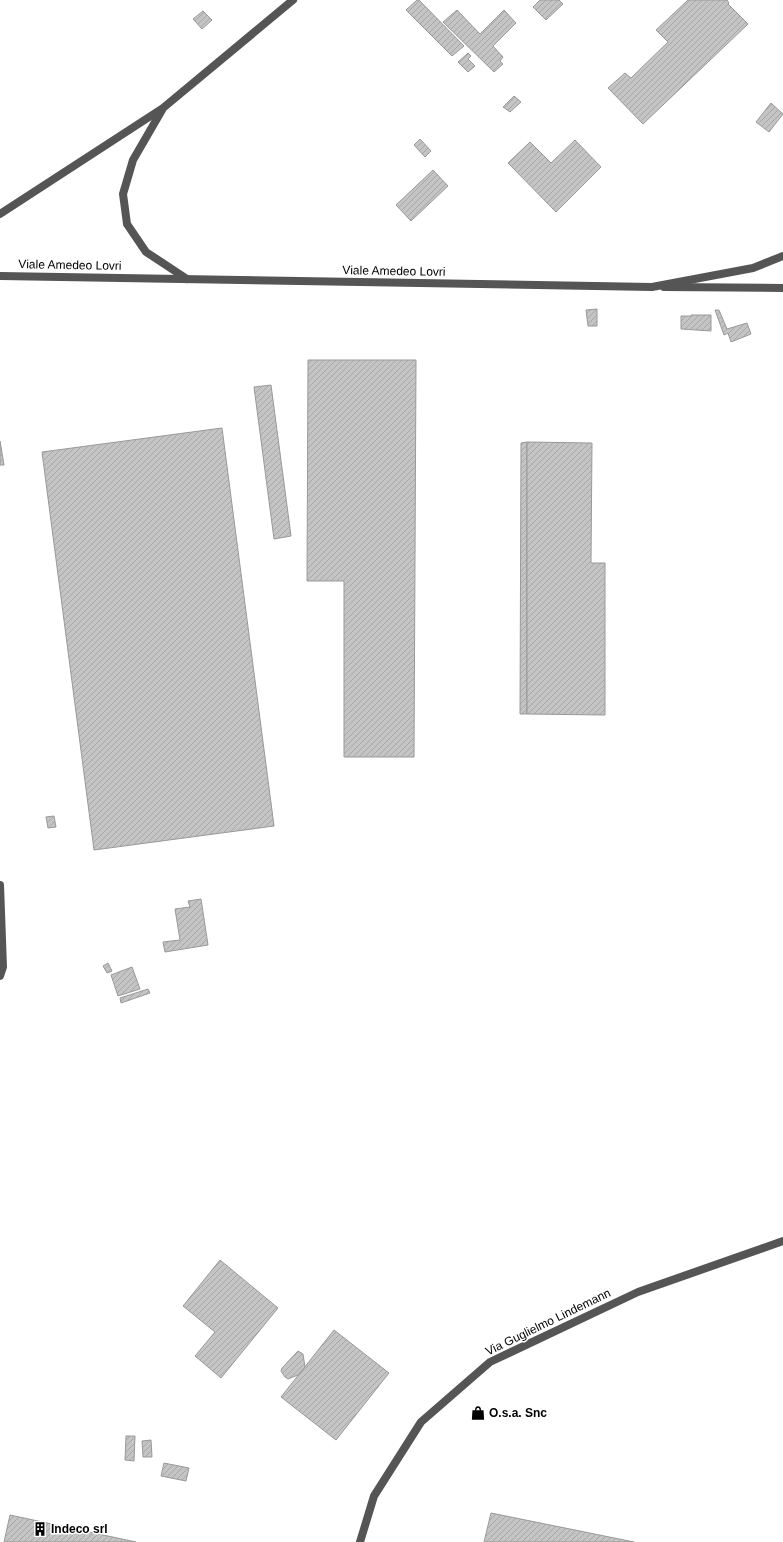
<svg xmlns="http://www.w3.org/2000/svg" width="783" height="1542" viewBox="0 0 783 1542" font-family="Arial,sans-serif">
<defs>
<pattern id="building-hatch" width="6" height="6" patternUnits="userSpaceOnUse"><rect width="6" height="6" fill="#c4c4c4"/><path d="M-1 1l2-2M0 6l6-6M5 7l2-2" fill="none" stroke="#a7a7a7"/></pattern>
</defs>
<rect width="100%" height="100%" fill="#fff"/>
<!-- building -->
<g fill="url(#building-hatch)" stroke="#999">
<path d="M417,0H419L464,46L452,56L406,10Z"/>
<path d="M540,0H559L563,4L546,20L533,7Z"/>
<path d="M688,0H727L729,3L728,4L748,24L643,124L608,88L625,73L631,78L668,42L656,30Z"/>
<path d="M457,10L480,34L504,10L516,23L493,46L503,57L500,61L503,64L494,72L443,22Z"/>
<path d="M203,11L212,20L202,29L193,19Z"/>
<path d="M468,53L471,56L468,59L475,66L468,72L458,62Z"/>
<path d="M514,96L521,102L510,112L503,107Z"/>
<path d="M771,103L783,114L769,132L756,122Z"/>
<path d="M420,139L431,151L425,157L414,145Z"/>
<path d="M575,140L601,167L556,212L508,163L530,142L551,163Z"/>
<path d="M433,170L448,186L411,221L396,205Z"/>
<path d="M597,309V326H588L586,310Z"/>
<path d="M715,310H719L727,329L747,323L751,334L731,342L728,333L724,335Z"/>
<path d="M691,315H711V331L681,329V316H691Z"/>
<path d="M308,360H416L414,757H344V581H307Z"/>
<path d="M271,385L291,536L274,539L254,387Z"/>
<path d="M222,428L274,826L94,850L42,452Z"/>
<path d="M0,441L4,465H0Z"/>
<path d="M527,442V714H520L521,443Z"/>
<path d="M527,442L592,443L591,563H605V715L527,714Z"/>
<path d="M54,816L56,827L48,828L46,817Z"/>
<path d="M201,899L208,945L165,952L163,942L180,940L175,909L190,907L188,901Z"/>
<path d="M108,963L112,971L107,973L103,966Z"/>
<path d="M132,967L140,989L118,996L111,975Z"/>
<path d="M148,989L150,993L121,1003L120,998Z"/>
<path d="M220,1260L278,1308L221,1378L195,1356L215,1332L183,1306Z"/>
<path d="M334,1330L389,1373L336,1440L281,1397Z"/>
<path d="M298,1351L303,1354L305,1367L298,1375L288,1379L285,1377L281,1371L282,1368Z"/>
<path d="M126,1436H135L134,1461L125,1460Z"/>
<path d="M151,1440L152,1457H143L142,1441Z"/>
<path d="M164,1463L189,1468L186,1481L161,1476Z"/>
<path d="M491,1513L634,1542H484Z"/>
<path d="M10,1515L136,1542H4Z"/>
</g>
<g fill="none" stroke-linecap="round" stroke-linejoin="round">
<!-- lane -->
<path stroke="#555" stroke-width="8" d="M664,287L783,288"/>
<!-- street -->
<g stroke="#555" stroke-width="8">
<path d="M162,110L133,160L123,194L127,224L146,252L187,279"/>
<path d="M0,214L163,108L293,0"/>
<path d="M0,276L652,287L753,268L783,256"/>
<path d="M0,885L3,967L0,976"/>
<path d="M360,1542L374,1496L421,1422L490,1362L638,1292L783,1241"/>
</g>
</g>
<!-- icons -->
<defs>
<symbol id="shop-bare" viewBox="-9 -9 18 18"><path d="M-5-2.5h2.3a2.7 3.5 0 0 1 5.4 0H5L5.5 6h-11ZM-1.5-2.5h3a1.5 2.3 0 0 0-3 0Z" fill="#000" stroke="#fff" stroke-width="2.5" paint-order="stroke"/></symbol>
<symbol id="building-bare" viewBox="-9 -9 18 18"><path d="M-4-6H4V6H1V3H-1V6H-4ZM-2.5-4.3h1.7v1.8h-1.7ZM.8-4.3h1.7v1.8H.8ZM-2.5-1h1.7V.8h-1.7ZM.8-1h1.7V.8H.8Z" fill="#000" stroke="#fff" stroke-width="2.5" paint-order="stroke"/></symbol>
</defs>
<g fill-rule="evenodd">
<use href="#shop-bare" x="468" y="1403" width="20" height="20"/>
<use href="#building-bare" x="30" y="1519" width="20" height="20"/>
</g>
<g text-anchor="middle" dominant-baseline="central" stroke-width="3" stroke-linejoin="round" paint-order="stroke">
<!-- street labels -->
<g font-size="12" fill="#000" stroke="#fff">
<text transform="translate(70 265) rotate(1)">Viale Amedeo Lovri</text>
<text transform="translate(394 271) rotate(1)">Viale Amedeo Lovri</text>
<text transform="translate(548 1322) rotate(-26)">Via Guglielmo Lindemann</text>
</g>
<!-- poi labels -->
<g font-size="12" font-weight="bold" fill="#000" stroke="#fff" text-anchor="start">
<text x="489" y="1413">O.s.a. Snc</text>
<text x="51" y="1529">Indeco srl</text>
</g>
</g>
</svg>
